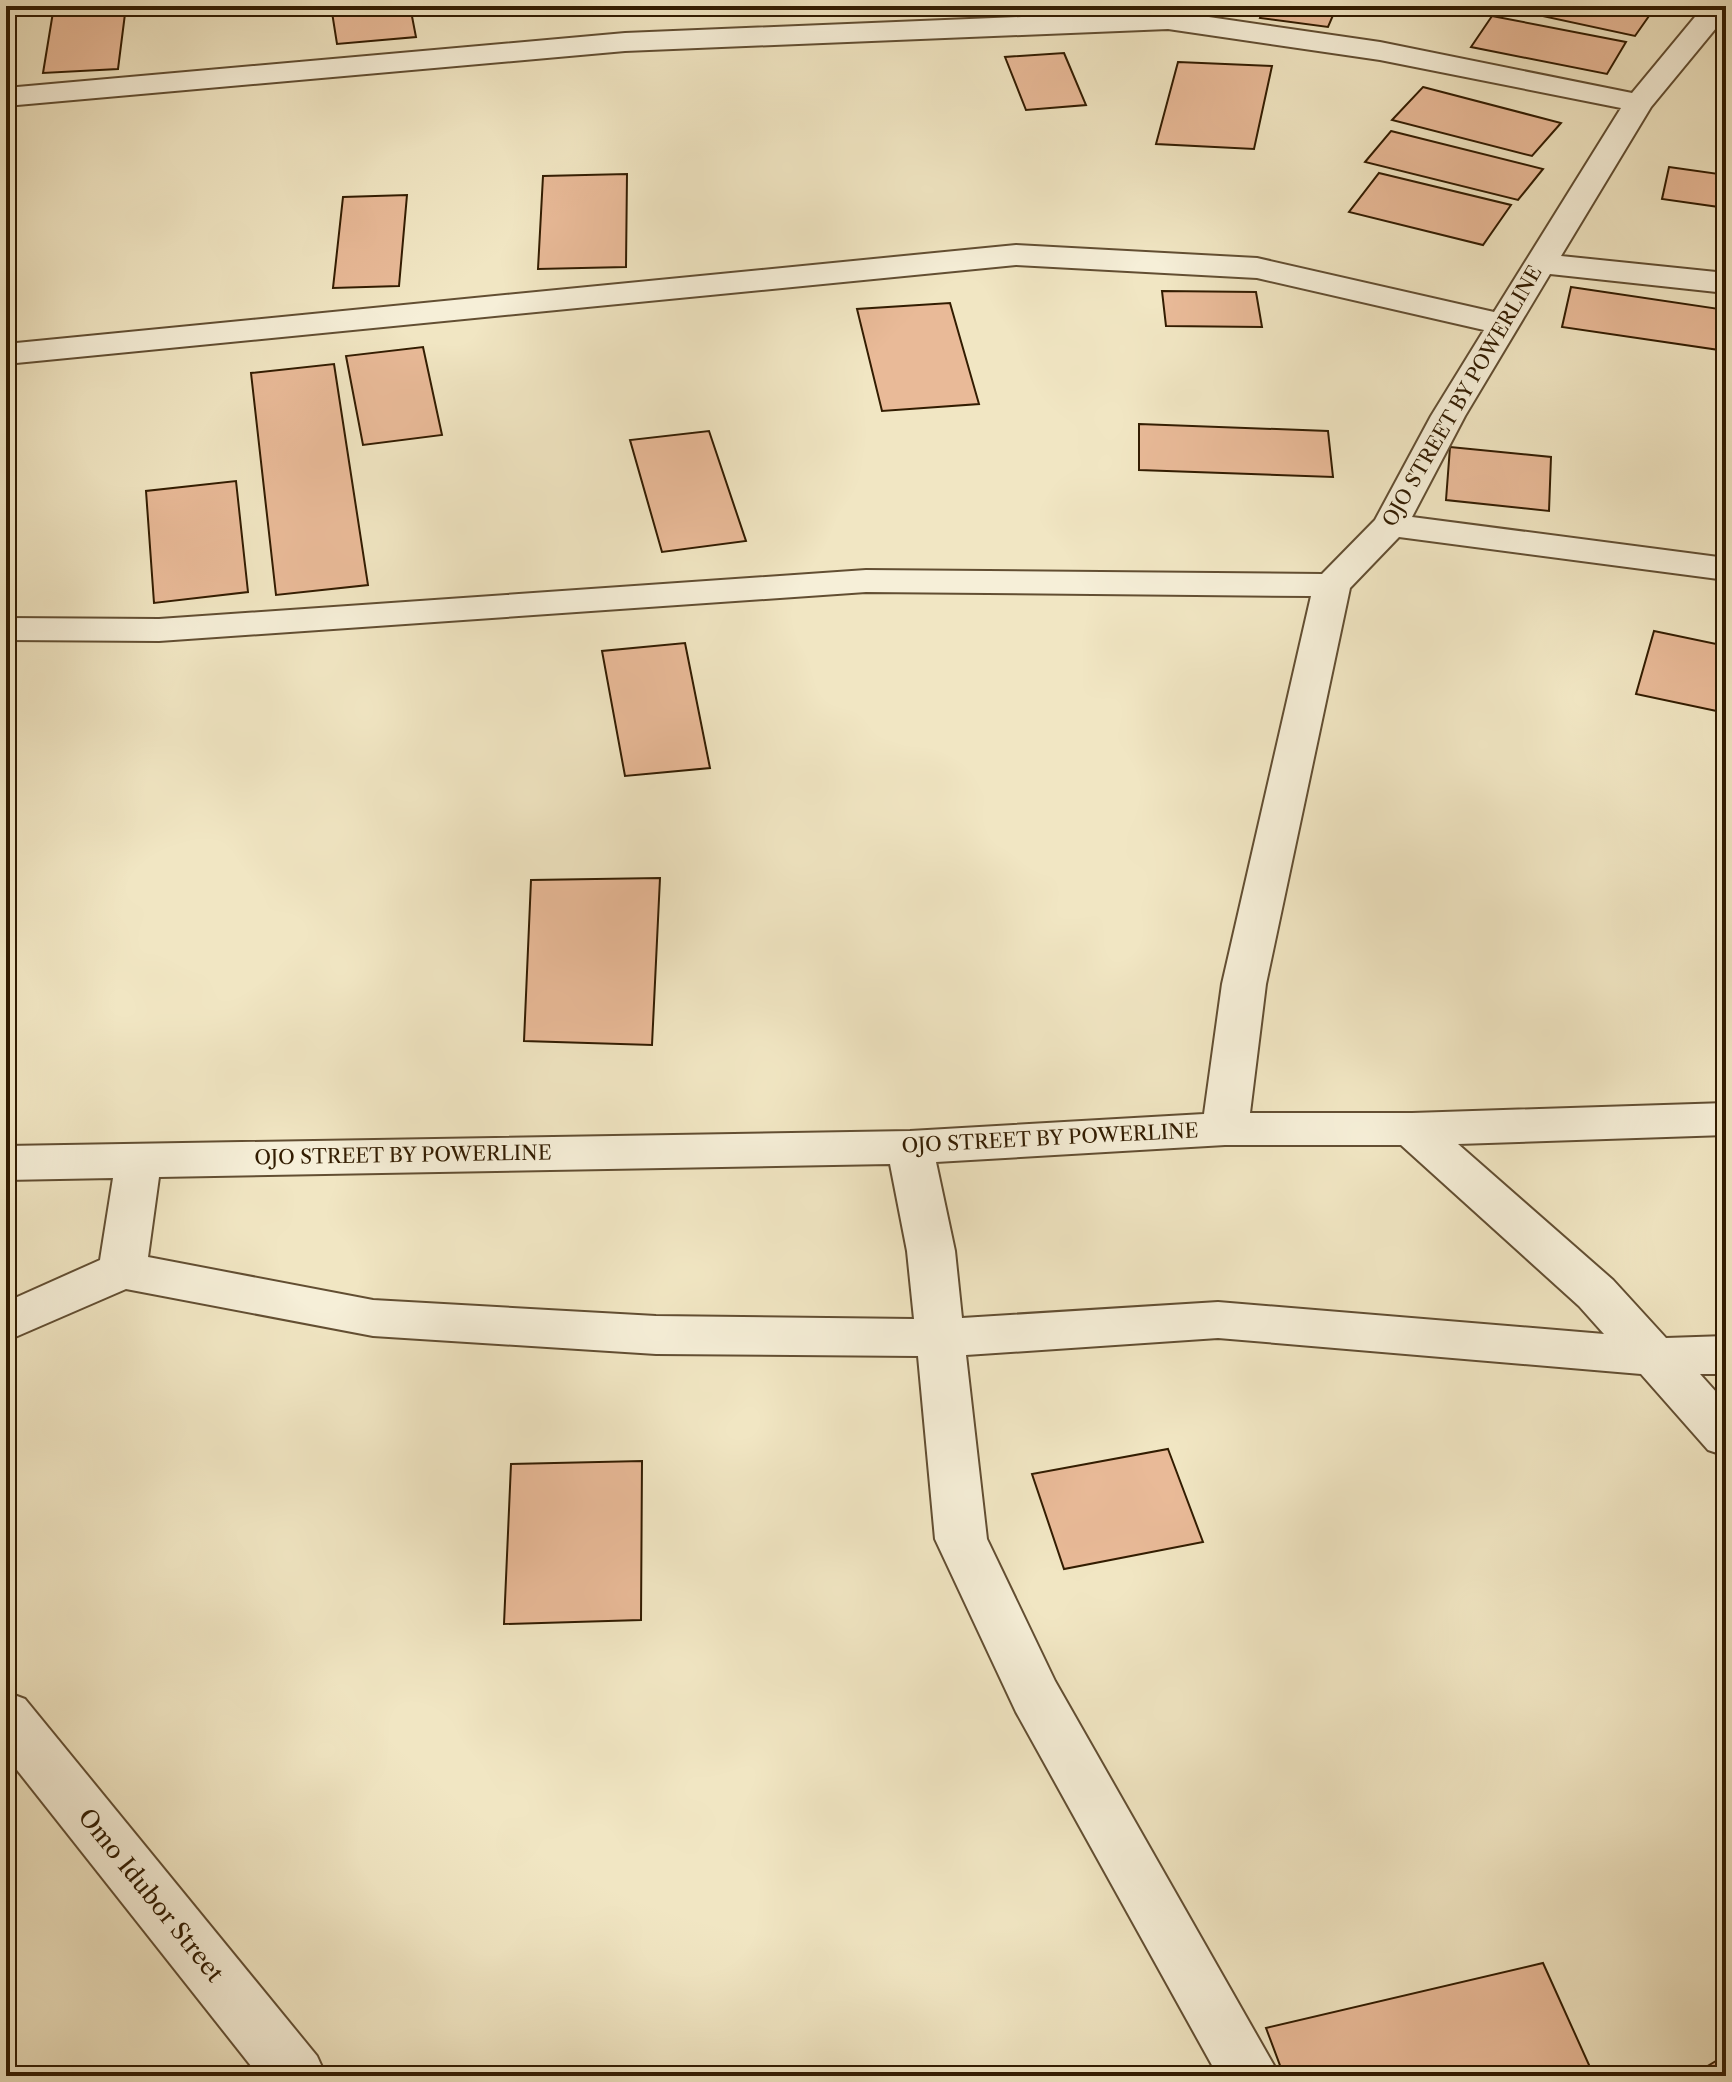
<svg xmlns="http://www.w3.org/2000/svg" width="1732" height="2082" viewBox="0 0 1732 2082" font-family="'Libre Caslon Text',serif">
<rect width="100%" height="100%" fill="#f1e6c3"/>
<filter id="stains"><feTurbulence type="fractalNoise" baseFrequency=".0025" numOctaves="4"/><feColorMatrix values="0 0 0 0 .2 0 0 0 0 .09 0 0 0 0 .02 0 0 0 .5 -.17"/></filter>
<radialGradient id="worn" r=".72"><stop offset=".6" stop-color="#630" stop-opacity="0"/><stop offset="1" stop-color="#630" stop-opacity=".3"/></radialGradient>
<!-- building -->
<g fill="#e9ba98" stroke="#321c01" stroke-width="2">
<path d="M54,6H126L118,69L43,73Z"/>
<path d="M331,6H410L416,37L337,44Z"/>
<path d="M1265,6H1337L1328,27L1260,18Z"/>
<path d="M1496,6H1656L1635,36Z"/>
<path d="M1492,16L1626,42L1607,74L1471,47Z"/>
<path d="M1064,53L1086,105L1026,110L1005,57Z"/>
<path d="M1178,62L1272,66L1254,149L1156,144Z"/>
<path d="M1423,87L1561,123L1532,156L1392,120Z"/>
<path d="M1391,131L1543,169L1518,200L1365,162Z"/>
<path d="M1669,167L1726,175V208L1662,199Z"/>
<path d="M1379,173L1511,205L1483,245L1349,212Z"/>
<path d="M627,174L626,267L538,269L543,176Z"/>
<path d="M407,195L399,286L333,288L343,197Z"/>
<path d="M1571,287L1726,310V351L1562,327Z"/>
<path d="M1162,291L1256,292L1262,327L1166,326Z"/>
<path d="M950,303L979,404L882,411L857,309Z"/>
<path d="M423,347L442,435L363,445L346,356Z"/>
<path d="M334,364L368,585L276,595L251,373Z"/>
<path d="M1139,424L1328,431L1333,477L1139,470Z"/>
<path d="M709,431L746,541L662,552L630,440Z"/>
<path d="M1450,447L1551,457L1549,511L1446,500Z"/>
<path d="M236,481L248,592L154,603L146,491Z"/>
<path d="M1654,631L1726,646V713L1636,694Z"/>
<path d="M685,643L710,768L625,776L602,651Z"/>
<path d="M660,878L652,1045L524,1041L531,880Z"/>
<path d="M1168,1449L1203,1542L1064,1569L1032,1474Z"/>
<path d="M642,1461L641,1620L504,1624L511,1464Z"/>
<path d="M1543,1963L1594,2076H1284L1266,2028Z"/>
<path d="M1726,2055V2076H1691Z"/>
</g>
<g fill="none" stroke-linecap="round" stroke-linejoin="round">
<defs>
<g id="minor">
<path d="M1704,6H1726V16L1651,107L1561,256L1726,273V293L1550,274L1465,416L1412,517L1726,558V580L1399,537L1350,588L1266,984L1250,1113H1412L1726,1103V1135L1458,1144L1613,1280L1666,1338L1726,1336V1374H1700L1726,1403V1456L1708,1450L1641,1374L1218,1338L966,1355L987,1539L1055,1681L1280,2076H1218L1016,1712L935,1539L918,1356L656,1354L373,1336L126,1289L6,1341V1302L100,1260L113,1178L6,1180V1146L910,1131L1204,1114L1222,984L1311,596L866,592L159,641L6,640V618L159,619L866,570L1322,574L1375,520L1431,416L1484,330L1257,278L1016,265L6,364V344L1016,245L1257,258L1494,312L1621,108L1380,60L1168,29L625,51L6,106V88L625,33L1168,11L1380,42L1632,93ZM1225,1145H1401L1579,1306L1604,1334L1218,1302L962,1318L955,1251L936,1162ZM890,1164L907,1251L914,1319L656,1316L373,1300L148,1257L159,1177Z"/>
<path d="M6,1692L25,1699L317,2056L326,2076H259L6,1756Z"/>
</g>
</defs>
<!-- minor casing -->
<use href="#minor" stroke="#624e32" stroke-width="4"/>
<!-- minor -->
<use href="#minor" fill="#f6efd8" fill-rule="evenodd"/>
</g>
<g text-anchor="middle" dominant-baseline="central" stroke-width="7" stroke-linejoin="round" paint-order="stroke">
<!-- street labels -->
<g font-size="20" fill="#321c01" stroke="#f6efd8">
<text transform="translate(1462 396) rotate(-60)">OJO STREET BY POWERLINE</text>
<text transform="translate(1050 1138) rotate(-3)">OJO STREET BY POWERLINE</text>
<text transform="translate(403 1155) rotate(-1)">OJO STREET BY POWERLINE</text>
</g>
<!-- near-street labels -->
<g font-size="24" fill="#321c01" stroke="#f6efd8">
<text transform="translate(151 1895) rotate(51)">Omo Idubor Street</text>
</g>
</g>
<!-- margin -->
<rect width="1732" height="2082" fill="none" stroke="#f1e6c3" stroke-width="32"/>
<rect x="8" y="8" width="1716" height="2066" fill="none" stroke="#321c01" stroke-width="4"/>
<rect x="16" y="16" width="1700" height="2050" fill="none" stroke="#321c01" stroke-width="2"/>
<rect width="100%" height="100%" filter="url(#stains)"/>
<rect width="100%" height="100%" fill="url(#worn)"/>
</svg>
